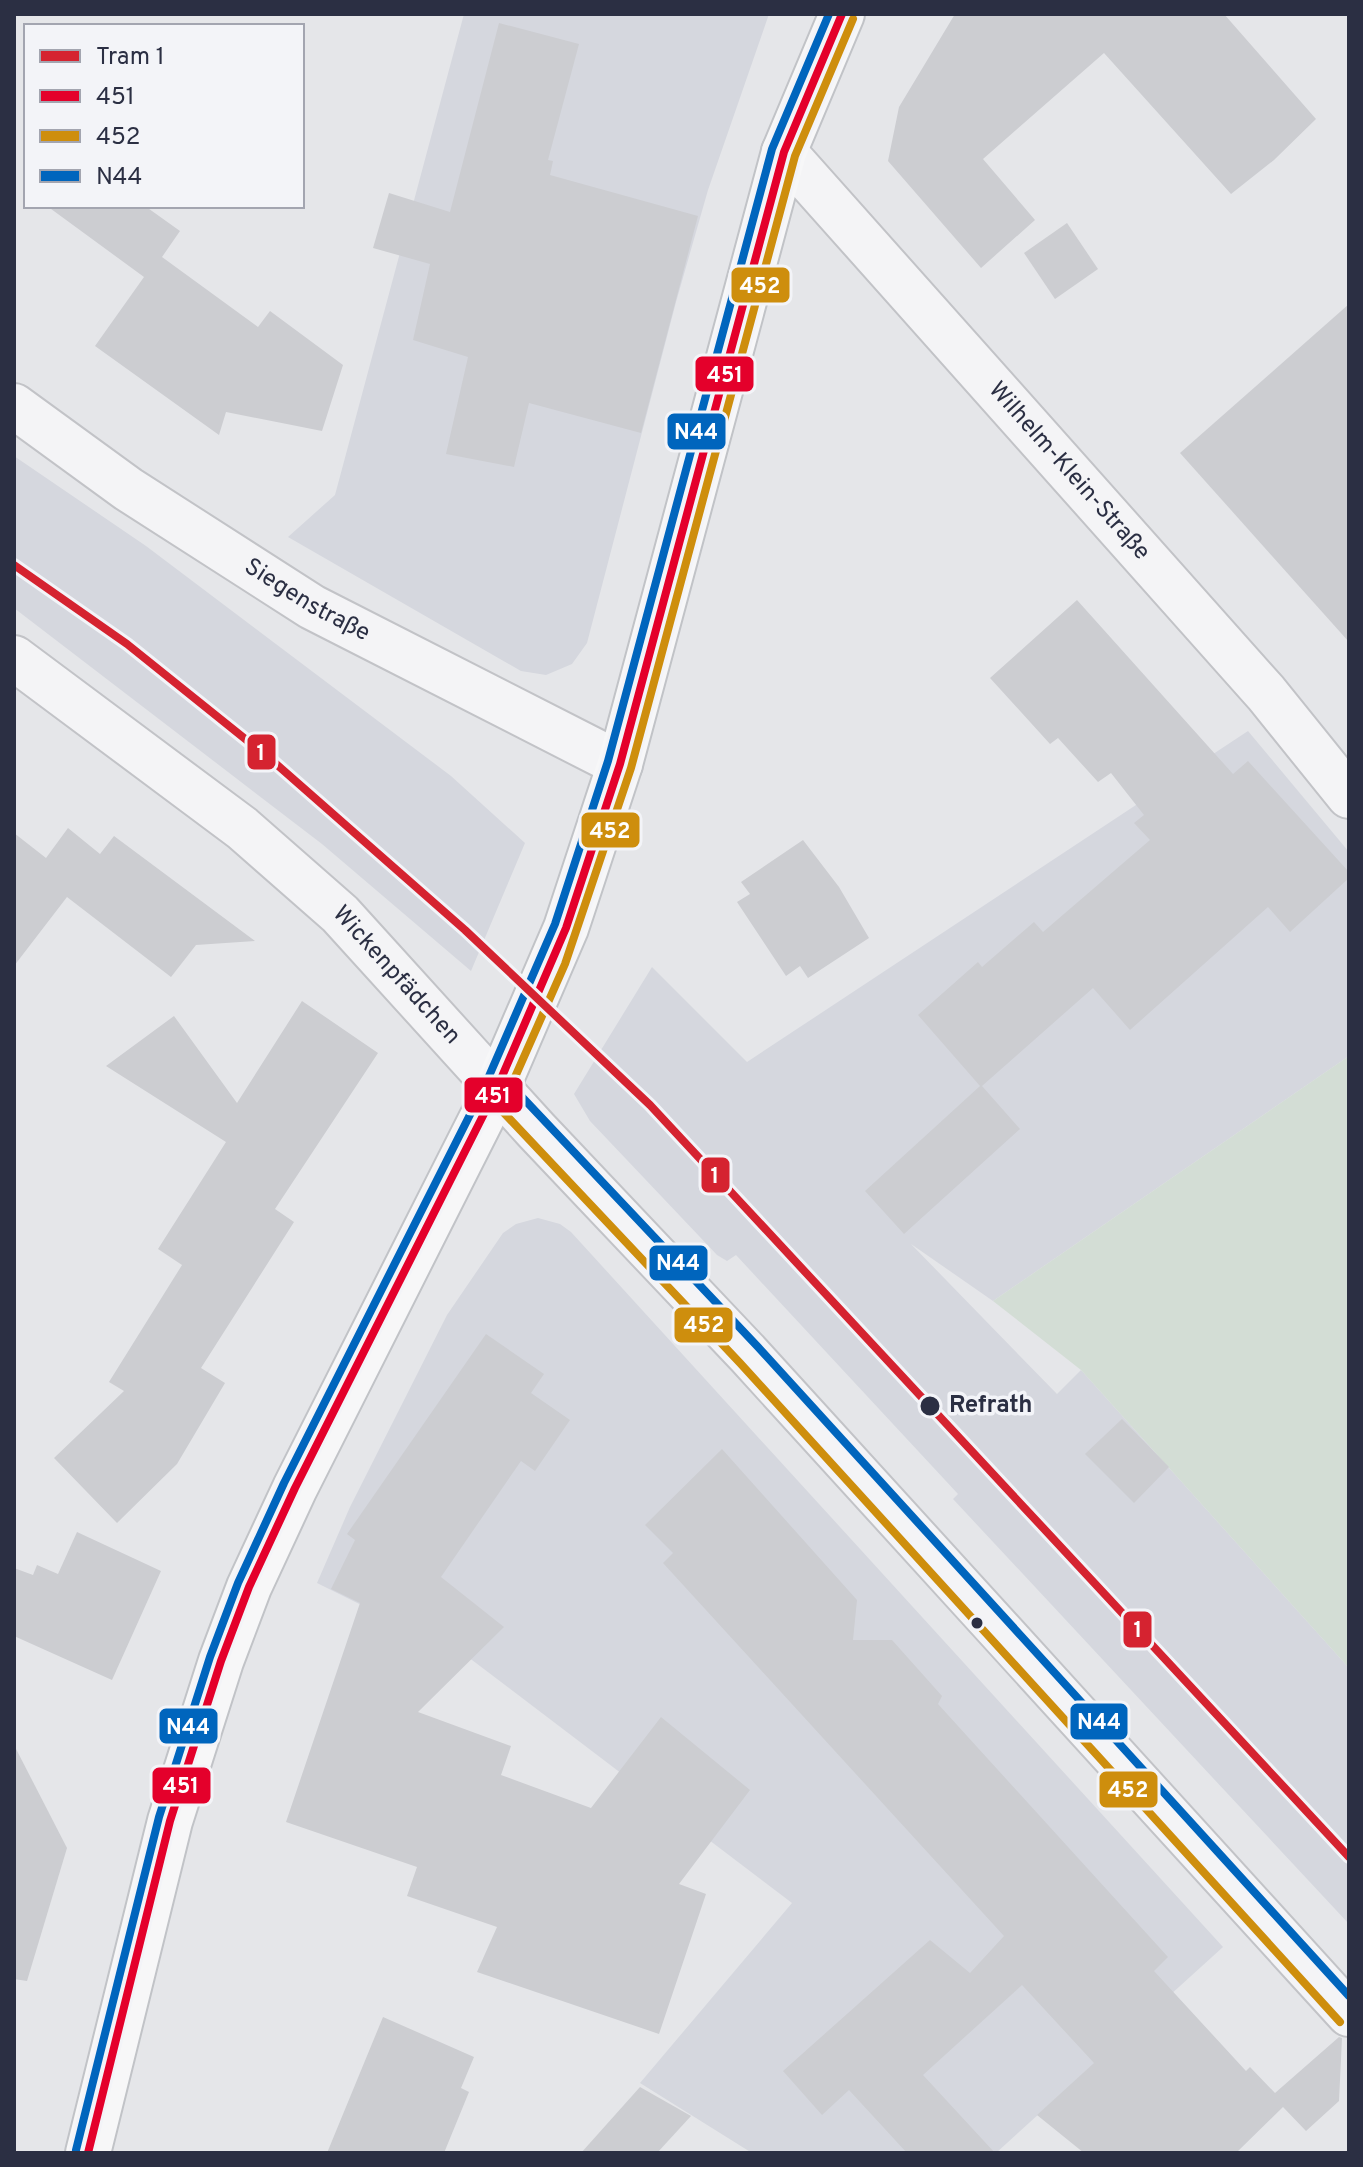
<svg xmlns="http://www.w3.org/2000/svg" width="1363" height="2167" viewBox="0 0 1363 2167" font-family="Overpass,sans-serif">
<rect width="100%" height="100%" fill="#e5e6e9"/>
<!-- built -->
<g fill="#d5d7de">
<path d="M464,14H769L708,190L676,302L587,643L572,664L546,675L521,671L288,537L335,495Z"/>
<path d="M14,456L146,546L451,776L525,843L471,971L322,844L14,608Z"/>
<path d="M1248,731L1349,852V1056L993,1301L911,1244L1057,1394L1081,1370L1349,1668V1924L953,1499L958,1494L736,1255L727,1261L717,1255L590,1121L574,1094L652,967L747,1062Z"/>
<path d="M538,1218L560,1224L571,1232L1223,1947L996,2153H752L640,2083L792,1903L472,1660L317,1583L350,1507L447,1315L503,1233L516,1224Z"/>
</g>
<!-- green -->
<path fill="#d3ddd5" d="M1349,1056V1668L1081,1370L993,1301Z"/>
<!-- building -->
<g fill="#cccdd1">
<path d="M955,14H1224L1316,119L1274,160L1231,194L1104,53L983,159L1035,220L981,268L888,161L899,107Z"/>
<path d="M499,23L579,44L548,160L553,161L550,175L698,216L641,433L529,403L514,467L446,454L468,357L413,340L430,264L373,248L389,193L450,212Z"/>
<path d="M47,206H145L180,231L162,257L258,327L270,311L343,365L322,431L226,412L219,435L95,346L144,277Z"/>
<path d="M1067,223L1098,269L1055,299L1024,253Z"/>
<path d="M1349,304V642L1180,453Z"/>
<path d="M1077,600L1233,774L1248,761L1349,872V878L1290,932L1268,907L1130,1030L1093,988L982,1086L1020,1129L904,1234L865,1191L980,1086L918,1015L978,962L982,967L1034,922L1043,932L1150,840L1134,823L1144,815L1111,773L1098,782L1058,738L1050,744L990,678Z"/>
<path d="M68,828L100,854L114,836L255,941L196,945L171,977L67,897L14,966V833L46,858Z"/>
<path d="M803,840L839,887L869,938L808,978L800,966L786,976L737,902L750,894L741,882Z"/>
<path d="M302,1001L378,1053L275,1209L294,1222L201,1368L225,1383L177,1464L117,1523L54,1458L124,1391L109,1382L182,1265L158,1249L226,1142L106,1066L174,1016L237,1103Z"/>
<path d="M486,1334L544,1374L531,1393L570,1420L535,1471L521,1461L441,1577L504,1627L418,1712L511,1746L501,1775L591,1808L661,1717L750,1790L679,1884L706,1894L659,2034L477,1972L497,1927L407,1896L417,1867L286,1822L360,1603L331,1589L355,1540L347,1534Z"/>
<path d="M1122,1419L1169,1467L1134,1503L1085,1454Z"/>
<path d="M722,1449L857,1600L853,1640H892L942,1696L938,1704L1168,1957L1154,1971L1246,2071L1250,2067L1275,2093L1339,2037L1342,2038L1339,2101L1306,2131L1283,2107L1236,2153H1084L1037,2115L1094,2063L1022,1985L923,2075L995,2153H907L849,2090L822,2115L783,2071L930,1940L970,1973L1004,1936L663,1563L673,1553L645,1525Z"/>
<path d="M77,1532L161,1571L112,1680L14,1636V1568L33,1575L37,1565L58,1574Z"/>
<path d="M14,1745L67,1848L27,1981L14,1979Z"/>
<path d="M383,2017L474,2057L461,2088L469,2092L444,2153H327Z"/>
<path d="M640,2087L691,2116L657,2153H581Z"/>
</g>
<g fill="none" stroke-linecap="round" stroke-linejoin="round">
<defs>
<g id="minor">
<path id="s1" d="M784,152L1266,693L1349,796"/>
<path id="s2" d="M14,406L128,489L312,607L620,764"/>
<path id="s3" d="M14,658L242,828L340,914L536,1130L749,1355L1349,2014"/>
</g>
<path id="major" d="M88,2153L170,1821L221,1661L249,1587L295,1488L497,1088L566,928L620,764L784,152L842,14"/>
</defs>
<!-- minor casing -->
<use href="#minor" stroke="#c2c3c7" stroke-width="48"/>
<!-- major casing -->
<use href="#major" stroke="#c1c3c7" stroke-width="48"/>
<!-- minor -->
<use href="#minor" stroke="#f4f4f6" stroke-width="44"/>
<!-- major -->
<use href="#major" stroke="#f7f7f8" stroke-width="44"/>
<defs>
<path id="bus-1" d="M88,2153L170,1821L221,1661L249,1587L295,1488L497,1088L566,928L620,764L784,152L842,14"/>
<g id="bus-2">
<path d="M508,1093L565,964L631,768L795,156L853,19"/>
<path d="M488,1096L740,1363L1340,2022"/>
</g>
<g id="bus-3">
<path d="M506,1080L758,1347L1349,1996"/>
<path d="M76,2150L159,1817L210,1657L238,1583L284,1483L486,1083L555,924L608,761L772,149L829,14"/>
</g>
</defs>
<!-- bus-1 casing -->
<use href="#bus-1" stroke="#f3f4f8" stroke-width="14"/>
<!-- bus-2 casing -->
<use href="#bus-2" stroke="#f3f4f8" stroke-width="14"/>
<!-- bus-3 casing -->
<use href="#bus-3" stroke="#f3f4f8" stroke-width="14"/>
<!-- bus-1 -->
<use href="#bus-1" stroke="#e4002b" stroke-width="8"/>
<!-- bus-2 -->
<use href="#bus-2" stroke="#ce8e0d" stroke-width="8"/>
<!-- bus-3 -->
<use href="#bus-3" stroke="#0065bd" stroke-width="8"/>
<defs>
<path id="tram-1" d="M14,565L127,644L275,763L465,930L650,1105L1349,1857"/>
</defs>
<!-- tram-1 casing -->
<use href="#tram-1" stroke="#f3f4f8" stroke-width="14"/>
<!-- tram-1 -->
<use href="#tram-1" stroke="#d52330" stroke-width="8"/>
</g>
<!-- markers -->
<g fill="#2b2f43" stroke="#f3f4f8" stroke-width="3">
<circle cx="930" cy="1406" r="11"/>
<circle cx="977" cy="1623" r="7"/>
</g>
<g text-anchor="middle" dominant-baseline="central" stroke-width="7" stroke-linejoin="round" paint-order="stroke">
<!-- street labels -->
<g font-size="24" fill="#2b2f43" stroke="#f3f4f8">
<text stroke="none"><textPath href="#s1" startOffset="428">Wilhelm-Klein-Straße</textPath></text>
<text stroke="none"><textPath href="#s2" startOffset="352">Siegenstraße</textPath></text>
<text stroke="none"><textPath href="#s3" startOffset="498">Wickenpfädchen</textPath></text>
</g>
<!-- stop labels -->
<g font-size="24" font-weight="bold" fill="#2b2f43" stroke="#f3f4f8" text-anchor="start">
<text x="949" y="1406">Refrath</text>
</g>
</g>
<g stroke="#f3f4f8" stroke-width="3">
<rect x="730" y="266" width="61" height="38" rx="8" fill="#ce8e0d"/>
<rect x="694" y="355" width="61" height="38" rx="8" fill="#e4002b"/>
<rect x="666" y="412" width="61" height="39" rx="8" fill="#0065bd"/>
<rect x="246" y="733" width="31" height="38" rx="8" fill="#d52330"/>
<rect x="580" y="811" width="61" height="38" rx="8" fill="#ce8e0d"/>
<rect x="463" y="1076" width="61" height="38" rx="8" fill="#e4002b"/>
<rect x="700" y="1156" width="31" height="38" rx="8" fill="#d52330"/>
<rect x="648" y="1244" width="61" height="38" rx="8" fill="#0065bd"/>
<rect x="673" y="1306" width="61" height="38" rx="8" fill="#ce8e0d"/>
<rect x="1122" y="1610" width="31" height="39" rx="8" fill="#d52330"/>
<rect x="1069" y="1702" width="60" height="39" rx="8" fill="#0065bd"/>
<rect x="158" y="1707" width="61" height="38" rx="8" fill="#0065bd"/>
<rect x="151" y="1766" width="61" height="39" rx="8" fill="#e4002b"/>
<rect x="1098" y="1770" width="61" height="39" rx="8" fill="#ce8e0d"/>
</g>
<g font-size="22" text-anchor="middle" font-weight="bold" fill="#fff">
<text x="760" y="293">452</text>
<text x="725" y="382">451</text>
<text x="696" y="439">N44</text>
<text x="261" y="760">1</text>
<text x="610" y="838">452</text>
<text x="493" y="1103">451</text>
<text x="715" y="1183">1</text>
<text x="678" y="1270">N44</text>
<text x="704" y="1332">452</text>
<text x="1138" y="1637">1</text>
<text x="1099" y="1729">N44</text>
<text x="188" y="1734">N44</text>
<text x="181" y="1793">451</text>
<text x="1128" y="1797">452</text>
</g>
<!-- border -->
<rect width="1363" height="2167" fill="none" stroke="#2b2f43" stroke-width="32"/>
<!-- legend -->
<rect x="24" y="24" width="280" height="184" fill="#f3f4f8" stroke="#a3a5b0" stroke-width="2"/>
<rect x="40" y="50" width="40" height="12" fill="#d52330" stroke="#a3a5b0" stroke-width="2"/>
<text x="96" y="64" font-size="24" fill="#2b2f43">Tram 1</text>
<rect x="40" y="90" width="40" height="12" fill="#e4002b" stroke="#a3a5b0" stroke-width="2"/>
<text x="96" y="104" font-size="24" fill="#2b2f43">451</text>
<rect x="40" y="130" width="40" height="12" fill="#ce8e0d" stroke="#a3a5b0" stroke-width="2"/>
<text x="96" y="144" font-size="24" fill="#2b2f43">452</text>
<rect x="40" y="170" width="40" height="12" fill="#0065bd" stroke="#a3a5b0" stroke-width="2"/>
<text x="96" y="184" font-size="24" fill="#2b2f43">N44</text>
</svg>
